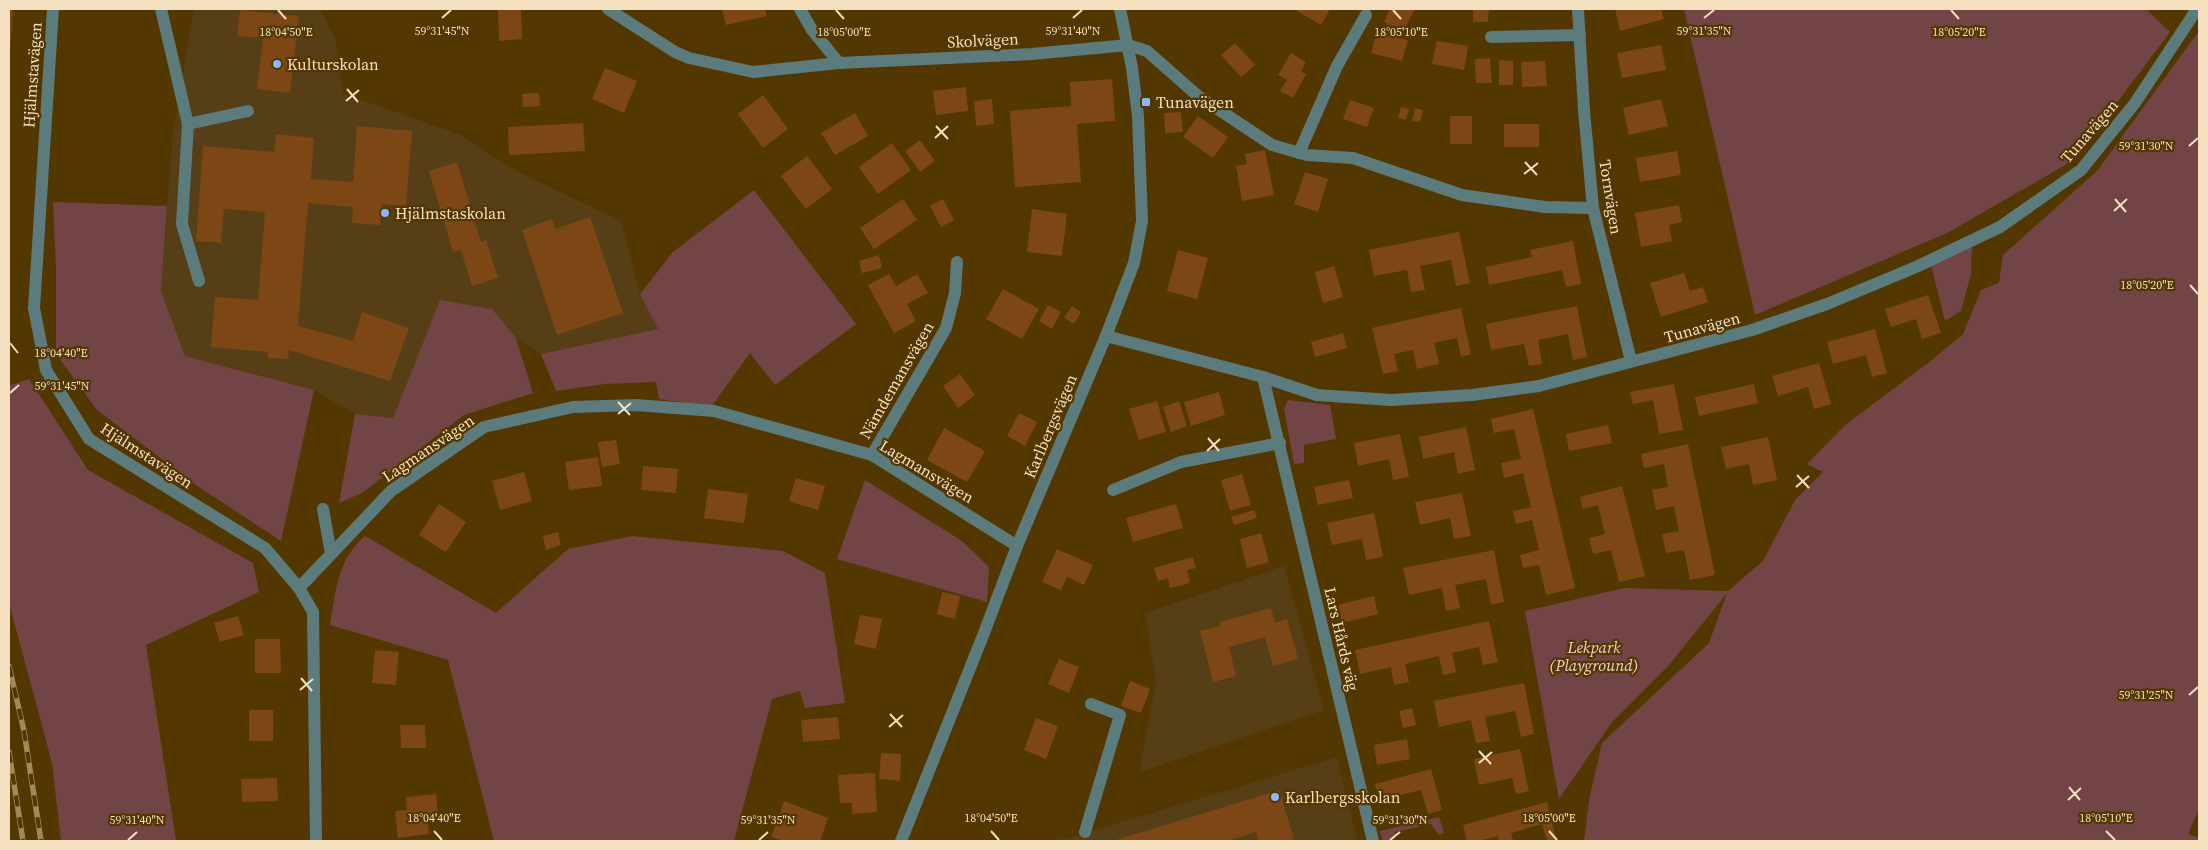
<svg xmlns="http://www.w3.org/2000/svg" width="2208" height="850" viewBox="0 0 2208 850" font-family="'Source Serif 4',serif">
<rect width="100%" height="100%" fill="#533700"/>
<!-- built -->
<g fill="#563f17">
<path d="M194,9H320L335,38L343,94L459,134L518,172L621,221L640,294L658,329L541,354L516,338L492,309L440,300L393,419L355,414L314,390L185,356L161,291L173,132Z"/>
<path d="M1284,566L1324,710L1139,772L1156,681L1145,613Z"/>
<path d="M1337,757L1357,841H1046L1069,838Z"/>
</g>
<!-- green -->
<g fill="#724445">
<path d="M1684,9H2146L2170,32L2074,160L1947,233L1755,315Z"/>
<path d="M2199,31V809L2188,834L2199,838V841H1584L1589,800L1602,743L1709,643L1727,593L1669,665L1612,722L1559,799L1525,611L1624,588L1728,591L1763,561L1795,500L1823,472L1807,464L1845,425L1928,363L1963,334L1981,290L1999,283L2003,255L2097,171Z"/>
<path d="M754,190L856,324L775,385L750,353L711,407L659,399L656,382L605,384L556,391L541,354L658,329L640,294L673,252Z"/>
<path d="M53,202L167,206L161,291L185,356L314,390L281,541L196,485L97,410L56,354V270Z"/>
<path d="M1972,245L1971,274L1961,311L1945,321L1931,265Z"/>
<path d="M440,300L492,309L516,338L533,393L464,415L362,493L339,503L355,414L393,418Z"/>
<path d="M29,379L88,470L253,563L259,592L146,645L176,841H61L52,763L9,603V386Z"/>
<path d="M1288,400L1330,405L1336,439L1304,445V463L1294,464L1284,409Z"/>
<path d="M865,480L962,541L989,567L987,602L837,559Z"/>
<path d="M365,536L496,613L568,549L632,536L783,551L825,573L845,703L805,708L800,691L772,699L734,841H494L448,660L330,625C336,590 337,560 365,536Z"/>
<path d="M1439,817L1444,833L1439,835L1431,824L1395,832L1394,841H1383L1380,831Z"/>
</g>
<!-- building -->
<g fill="#7d4715">
<path d="M9,9H13L10,54H9Z"/>
<path d="M498,9H521L522,39L499,41Z"/>
<path d="M722,9H765L767,16L726,25Z"/>
<path d="M1299,9H1330L1321,25L1297,11Z"/>
<path d="M1390,9H1415L1403,32L1384,22Z"/>
<path d="M1473,9H1489L1488,22H1473Z"/>
<path d="M1615,9H1661L1664,19L1620,31Z"/>
<path d="M240,10L299,16L290,93L257,89L263,38L237,36Z"/>
<path d="M1377,32L1408,40L1402,61L1371,53Z"/>
<path d="M1437,41L1468,46L1464,70L1432,64Z"/>
<path d="M1235,43L1255,65L1241,77L1221,55Z"/>
<path d="M1661,45L1666,70L1622,78L1617,53Z"/>
<path d="M1291,53L1306,62L1301,71L1306,74L1293,98L1280,91L1287,80L1278,75Z"/>
<path d="M1490,58L1492,83H1476L1475,59Z"/>
<path d="M1499,60L1513,61V85H1499Z"/>
<path d="M1545,61L1547,86L1522,87L1521,62Z"/>
<path d="M605,68L637,81L624,113L592,99Z"/>
<path d="M1112,79L1115,121L1077,124L1081,182L1015,187L1010,111L1071,106L1070,82Z"/>
<path d="M966,87L968,111L936,115L933,91Z"/>
<path d="M539,93L540,106L523,107L522,94Z"/>
<path d="M763,95L788,129L763,148L738,114Z"/>
<path d="M992,99L994,124L976,126L974,101Z"/>
<path d="M1661,99L1668,126L1629,135L1623,108Z"/>
<path d="M1350,100L1374,108L1367,127L1343,119Z"/>
<path d="M1401,107L1409,109L1406,120L1398,118Z"/>
<path d="M1415,108L1423,110L1420,122L1412,121Z"/>
<path d="M1181,112L1183,132L1165,133L1164,113Z"/>
<path d="M855,113L868,136L835,155L821,133Z"/>
<path d="M1198,116L1228,137L1213,158L1183,137Z"/>
<rect x="1450" y="116" width="22" height="28"/>
<path d="M583,123L585,151L509,155L508,127Z"/>
<rect x="1504" y="124" width="35" height="23"/>
<path d="M357,126L412,131L406,206L382,204L380,225L352,223L353,207L308,203L298,326L353,341L362,312L409,328L390,381L289,350L288,359L268,358V352L211,347L215,297L258,300L265,212L224,209L221,243L196,241L203,146L274,152L276,134L314,138L311,179L353,182Z"/>
<path d="M920,140L935,161L920,172L905,151Z"/>
<path d="M892,143L911,170L878,194L859,167Z"/>
<path d="M1265,150L1274,195L1242,201L1236,166L1247,164L1245,154Z"/>
<path d="M1677,151L1681,175L1640,182L1636,158Z"/>
<path d="M807,156L832,189L806,209L781,176Z"/>
<path d="M457,162L481,242L486,240L498,278L472,286L461,250L453,252L429,171Z"/>
<path d="M1305,172L1328,179L1318,212L1294,204Z"/>
<path d="M903,199L917,220L874,249L860,228Z"/>
<path d="M943,199L954,220L941,227L930,206Z"/>
<path d="M1679,205L1682,222L1669,225L1672,241L1641,247L1635,213Z"/>
<path d="M1032,209L1067,214L1062,256L1027,252Z"/>
<path d="M590,217L623,313L557,335L522,230L552,219L555,229Z"/>
<path d="M1459,232L1470,283L1456,286L1451,260L1420,266L1425,290L1411,292L1407,270L1374,276L1369,250Z"/>
<path d="M1573,241L1581,284L1566,287L1562,270L1489,285L1486,267L1532,257L1530,250Z"/>
<path d="M1178,250L1208,258L1197,299L1167,291Z"/>
<path d="M879,255L882,268L862,273L859,261Z"/>
<path d="M1334,266L1343,297L1323,303L1315,272Z"/>
<path d="M1684,273L1690,291L1703,287L1708,302L1661,317L1650,283Z"/>
<path d="M889,274L896,286L917,274L928,293L907,304L916,321L894,333L868,285Z"/>
<path d="M1003,289L1039,309L1022,339L986,319Z"/>
<path d="M1928,295L1941,333L1922,339L1916,319L1891,327L1885,309Z"/>
<path d="M1048,305L1061,312L1052,329L1039,321Z"/>
<path d="M1072,306L1081,312L1074,324L1064,318Z"/>
<path d="M1577,306L1587,357L1573,360L1568,334L1538,340L1542,364L1529,366L1524,344L1491,350L1486,324Z"/>
<path d="M1461,308L1471,354L1461,357L1457,338L1434,343L1439,364L1417,369L1413,350L1394,354L1398,371L1383,374L1372,328Z"/>
<path d="M1875,329L1887,373L1872,377L1866,355L1833,364L1827,342Z"/>
<path d="M1343,333L1347,348L1315,357L1311,342Z"/>
<path d="M1819,363L1831,404L1814,409L1808,387L1778,396L1772,376Z"/>
<path d="M960,374L975,395L958,408L943,386Z"/>
<path d="M1674,384L1683,430L1659,434L1653,400L1633,404L1630,392Z"/>
<path d="M1754,384L1758,403L1699,416L1695,397Z"/>
<path d="M1219,392L1225,415L1191,426L1184,402Z"/>
<path d="M1157,401L1166,432L1139,440L1129,409Z"/>
<path d="M1179,401L1187,426L1171,432L1163,407Z"/>
<path d="M1533,409L1575,588L1546,595L1539,565L1523,568L1520,555L1539,550L1532,520L1516,524L1513,511L1531,507L1523,473L1504,478L1501,463L1521,459L1514,429L1494,433L1491,419Z"/>
<path d="M1019,413L1037,422L1025,446L1007,436Z"/>
<path d="M1608,425L1612,443L1569,451L1566,434Z"/>
<path d="M1466,427L1475,470L1458,474L1454,452L1423,459L1419,437Z"/>
<path d="M944,428L985,451L967,482L927,460Z"/>
<path d="M1400,434L1409,477L1393,480L1389,459L1358,466L1354,443Z"/>
<path d="M1768,437L1777,480L1753,485L1749,464L1726,469L1721,447Z"/>
<path d="M616,440L620,464L602,467L598,442Z"/>
<path d="M1688,444L1715,575L1690,580L1684,550L1666,553L1662,534L1679,531L1674,506L1656,510L1652,490L1668,487L1664,464L1644,468L1641,454Z"/>
<path d="M598,457L602,486L569,490L565,462Z"/>
<path d="M643,466L678,469L676,493L641,490Z"/>
<path d="M524,472L532,501L500,510L492,481Z"/>
<path d="M1242,474L1251,505L1230,511L1221,480Z"/>
<path d="M796,478L825,486L818,510L789,501Z"/>
<path d="M1349,480L1353,498L1318,505L1314,487Z"/>
<path d="M1622,486L1645,576L1619,582L1611,550L1593,554L1589,538L1605,534L1598,505L1583,509L1580,497Z"/>
<path d="M708,489L748,494L744,523L704,518Z"/>
<path d="M1462,493L1471,536L1454,539L1450,518L1420,525L1415,502Z"/>
<path d="M439,504L466,522L446,552L419,535Z"/>
<path d="M1176,504L1183,528L1133,542L1126,518Z"/>
<path d="M1254,510L1257,518L1234,525L1231,517Z"/>
<path d="M1374,513L1383,557L1366,560L1362,539L1332,545L1327,523Z"/>
<path d="M558,532L561,545L546,550L543,536Z"/>
<path d="M1261,533L1269,562L1247,568L1240,539Z"/>
<path d="M1057,549L1093,565L1084,585L1067,577L1061,590L1042,582Z"/>
<path d="M1494,550L1504,602L1491,605L1486,579L1455,585L1460,608L1446,611L1442,588L1409,595L1403,568Z"/>
<path d="M1193,557L1196,568L1187,570L1190,583L1170,588L1168,578L1158,581L1154,568Z"/>
<path d="M942,592L960,596L955,619L937,614Z"/>
<path d="M1374,596L1378,614L1342,623L1338,605Z"/>
<path d="M1271,608L1275,623L1287,619L1298,659L1273,666L1265,637L1229,647L1236,676L1213,682L1200,631L1221,626L1220,622Z"/>
<path d="M860,615L882,619L876,649L854,644Z"/>
<path d="M238,616L244,635L220,642L214,623Z"/>
<path d="M1489,621L1498,662L1483,665L1479,647L1452,653L1456,672L1443,675L1439,656L1405,664L1409,682L1394,685L1391,667L1360,674L1355,650Z"/>
<path d="M255,639H280L281,673H255Z"/>
<path d="M375,650L399,652L396,685L372,683Z"/>
<path d="M1059,659L1079,667L1069,693L1048,684Z"/>
<path d="M1130,681L1150,689L1141,713L1121,706Z"/>
<path d="M1524,683L1534,734L1521,737L1515,711L1485,717L1490,741L1476,743L1471,720L1439,727L1434,701Z"/>
<path d="M1412,708L1416,725L1403,728L1399,711Z"/>
<rect x="249" y="710" width="24" height="31"/>
<path d="M838,717L840,739L803,742L801,720Z"/>
<path d="M1036,718L1058,726L1046,759L1024,750Z"/>
<path d="M400,725H425L426,748H401Z"/>
<path d="M1407,739L1410,759L1377,765L1374,745Z"/>
<path d="M1520,749L1529,791L1516,794L1512,778L1479,785L1474,759Z"/>
<path d="M881,753L901,754L900,781L879,779Z"/>
<path d="M1431,769L1442,810L1428,814L1421,790L1379,800L1375,784Z"/>
<path d="M875,773L877,812L852,814V803H840L838,775Z"/>
<path d="M277,778L278,801L242,802L241,779Z"/>
<path d="M1279,790L1294,839L1287,841H1259L1256,832L1227,841H1113Z"/>
<path d="M436,794L438,813L427,814L429,834L398,838L395,811L407,810L406,797Z"/>
<path d="M784,801L828,818L820,841H783L771,837Z"/>
<path d="M1547,802L1556,839L1547,841L1542,824L1511,833L1513,841H1499L1498,836L1478,841H1467L1463,825Z"/>
</g>
<g fill="none" stroke-linecap="round" stroke-linejoin="round">
<!-- minor -->
<g stroke="#5b7b7c" stroke-width="12">
<path d="M53,9L34,308L46,370L89,439L265,548L299,588"/>
<path d="M161,9L188,124L182,224L199,281"/>
<path d="M608,9L675,52L689,58L753,72L839,63"/>
<path d="M800,9L812,30L839,63L1032,54L1128,45L1147,51L1198,96L1272,145L1307,155L1353,158L1462,195L1545,207L1593,208"/>
<path d="M1578,9L1584,111L1593,208L1631,361"/>
<path d="M1491,37L1580,35"/>
<path d="M188,124L248,111"/>
<path d="M1299,153L1337,66L1366,15"/>
<path d="M1106,336L1263,377L1317,395L1391,400L1472,395L1539,386L1752,330L1827,304L1916,267L2000,227L2081,170L2135,103L2197,9"/>
<path d="M1263,377L1373,841"/>
<path d="M872,455L946,328L955,293L957,262"/>
<path d="M1113,490L1181,462L1280,443"/>
<path d="M323,509L331,554"/>
<path d="M1085,832L1120,715L1091,704"/>
<path d="M316,841L313,612L299,588L391,491L484,427L573,407L636,405L714,411L872,455L1017,546"/>
<path d="M901,841L984,633L1017,546L1106,336L1134,263L1142,221L1138,116L1132,68L1120,9"/>
</g>
<defs>
<g id="rail">
<path d="M9,666L24,731L41,841"/>
<path d="M9,752L23,841"/>
</g>
</defs>
<!-- rail casing -->
<use href="#rail" stroke="#a1895d" stroke-width="5.5"/>
<!-- rail -->
<use href="#rail" stroke="#533700" stroke-width="4" stroke-dasharray="11" stroke-linecap="butt"/>
</g>
<!-- ticks -->
<path fill="none" stroke="#f4dfbf" stroke-width="2" d="M278,10L286,19M836,10L844,19M1393,10L1401,19M1951,10L1959,19M442,18L451,10M1073,18L1082,10M1704,18L1714,10M347,89L358,102M346,101L359,90M936,126L948,139M935,138L948,126M2189,146L2198,138M1525,162L1537,175M1524,174L1538,163M2115,199L2126,212M2114,211L2127,199M2190,285L2198,294M10,343L18,353M10,393L19,385M618,402L630,415M618,414L631,403M1208,438L1219,451M1207,451L1220,439M1797,475L1809,488M1796,487L1809,476M301,678L312,691M300,690L313,679M2189,695L2198,687M890,714L902,727M889,727L903,715M1479,751L1491,764M1479,763L1492,752M2069,787L2080,800M2068,800L2081,788M434,831L442,840M991,831L999,840M1549,831L1557,840M2106,831L2115,840M128,840L137,832M759,840L768,832M1390,840L1400,832"/>
<!-- markers -->
<g fill="#8db9fc" stroke="#533700" stroke-width="2">
<circle cx="277" cy="64" r="5"/>
<rect x="1141" y="97" width="10" height="10" rx="2.5"/>
<circle cx="385" cy="213" r="5"/>
<circle cx="1275" cy="797" r="5"/>
</g>
<g text-anchor="middle" dominant-baseline="central" stroke-width="4.5" stroke-linejoin="round" paint-order="stroke">
<!-- street labels -->
<g font-size="16" fill="#f4dfbf" stroke="#533700">
<text transform="translate(983 40) rotate(-3)">Skolvägen</text>
<text transform="translate(32 75) rotate(-86)">Hjälmstavägen</text>
<text transform="translate(2089 131) rotate(-49)">Tunavägen</text>
<text transform="translate(1611 197) rotate(81)">Tornvägen</text>
<text transform="translate(1702 327) rotate(-15)">Tunavägen</text>
<text transform="translate(896 380) rotate(-60)">Nämdemansvägen</text>
<text transform="translate(1050 426) rotate(-67)">Karlbergsvägen</text>
<text transform="translate(428 448) rotate(-34)">Lagmansvägen</text>
<text transform="translate(147 455) rotate(33)">Hjälmstavägen</text>
<text transform="translate(927 471) rotate(31)">Lagmansvägen</text>
<text transform="translate(1342 639) rotate(77)">Lars Hårds väg</text>
</g>
<!-- poi labels -->
<g font-size="16" fill="#f4dfbf" stroke="#533700" text-anchor="start">
<text x="287" y="64">Kulturskolan</text>
<text x="1156" y="102">Tunavägen</text>
<text x="395" y="213">Hjälmstaskolan</text>
<text x="1285" y="797">Karlbergsskolan</text>
</g>
<!-- park labels -->
<g font-size="16" font-style="italic" fill="#f4cdcd" stroke="#533700">
<text x="1594" y="647">Lekpark<tspan x="1594" dy="18">(Playground)</tspan></text>
</g>
</g>
<g font-size="12" text-anchor="middle" fill="#f4dfbf" stroke="#533700" stroke-width="4.5" stroke-linejoin="round" paint-order="stroke">
<text x="442" y="35">59°31'45"N</text>
<text x="1073" y="35">59°31'40"N</text>
<text x="1704" y="35">59°31'35"N</text>
<text x="844" y="36">18°05'00"E</text>
<text x="286" y="36">18°04'50"E</text>
<text x="1401" y="36">18°05'10"E</text>
<text x="1959" y="36">18°05'20"E</text>
<text x="2146" y="150">59°31'30"N</text>
<text x="2147" y="289">18°05'20"E</text>
<text x="61" y="357">18°04'40"E</text>
<text x="62" y="390">59°31'45"N</text>
<text x="2146" y="699">59°31'25"N</text>
<text x="434" y="822">18°04'40"E</text>
<text x="991" y="822">18°04'50"E</text>
<text x="1549" y="822">18°05'00"E</text>
<text x="2106" y="822">18°05'10"E</text>
<text x="137" y="824">59°31'40"N</text>
<text x="768" y="824">59°31'35"N</text>
<text x="1400" y="824">59°31'30"N</text>
</g>
<!-- border -->
<rect width="2208" height="850" fill="none" stroke="#f4dfbf" stroke-width="20"/>
</svg>
